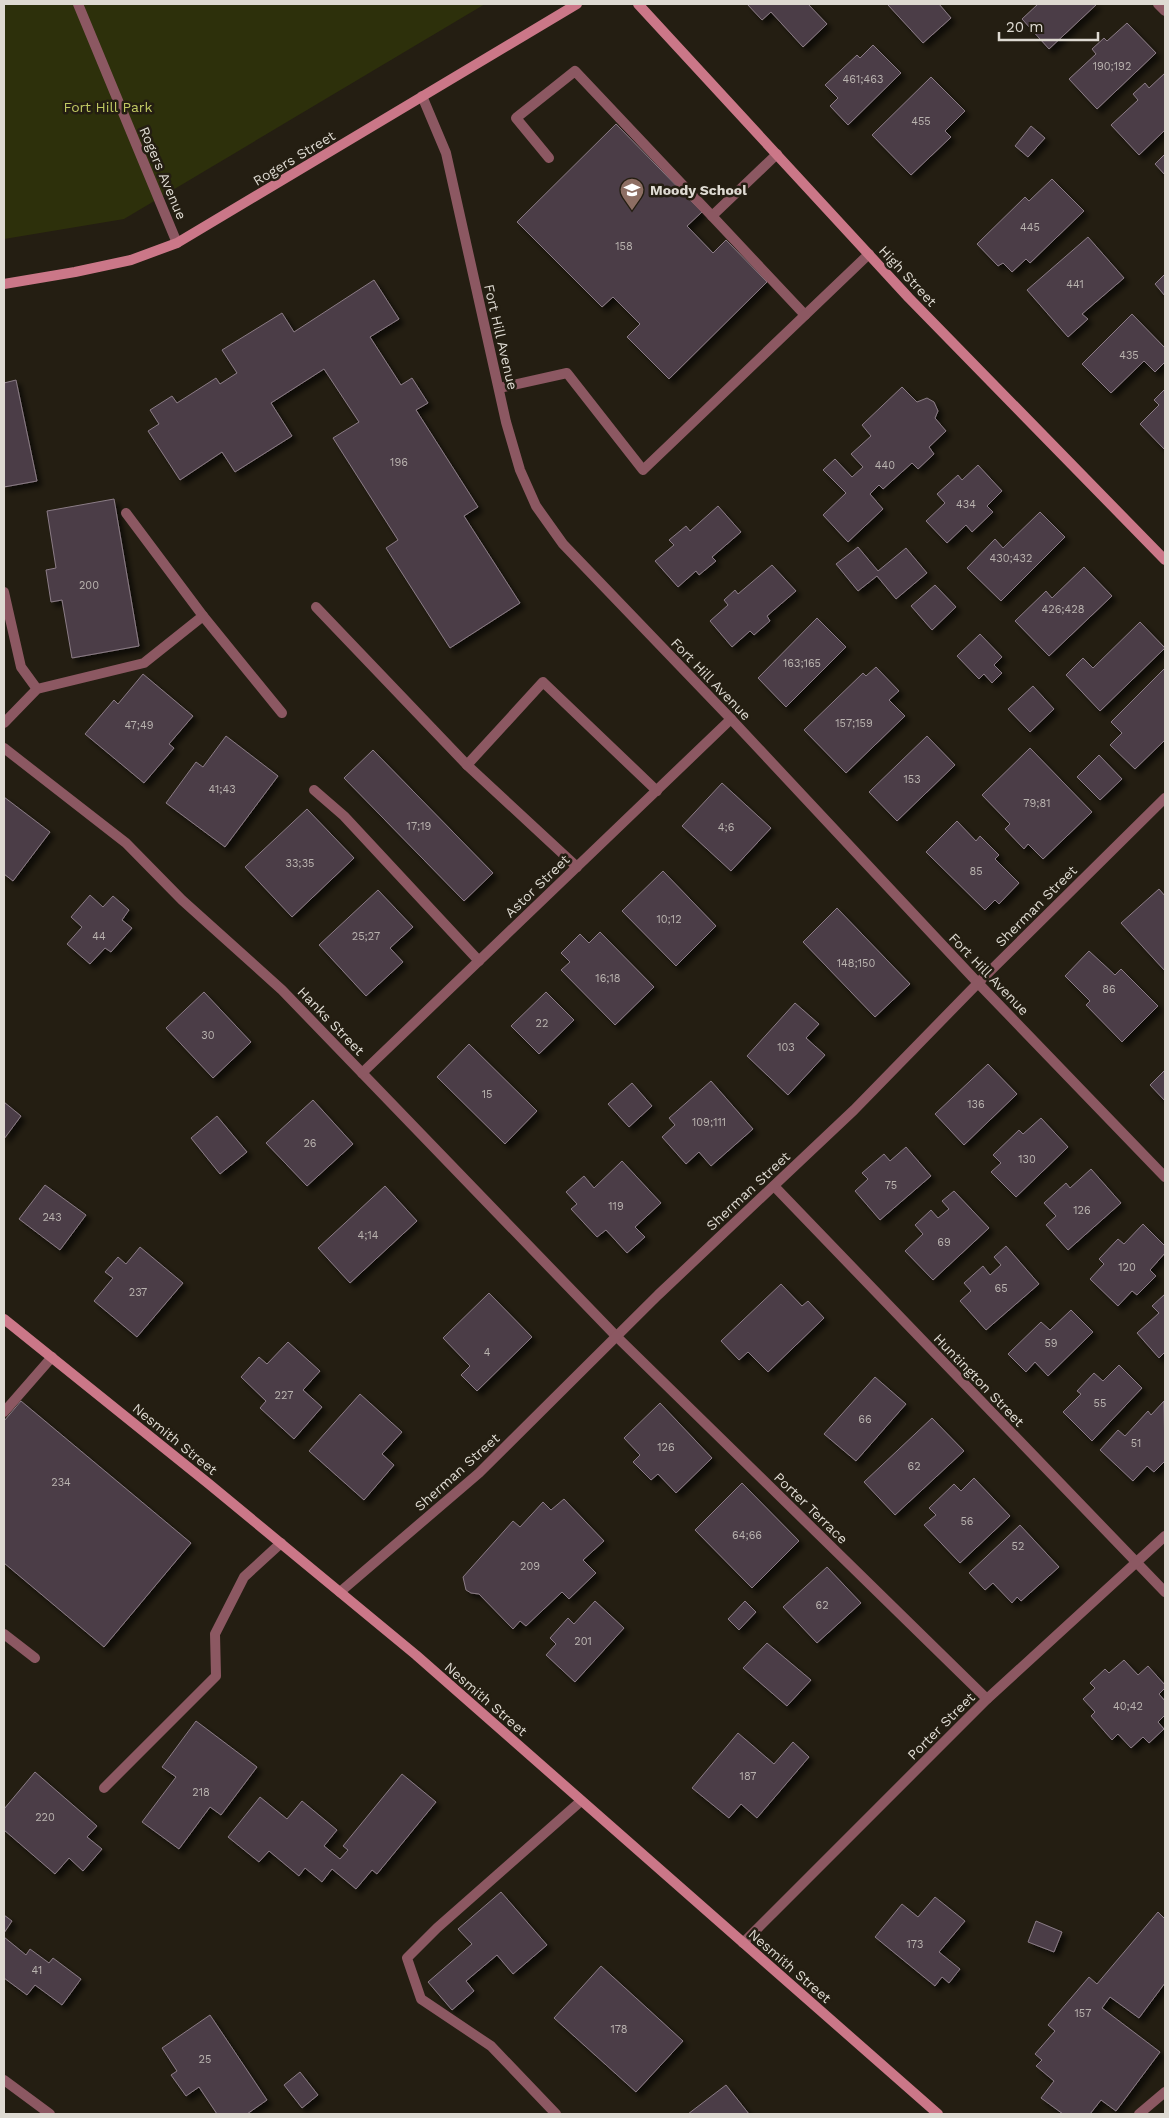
<svg xmlns="http://www.w3.org/2000/svg" width="1169" height="2118" viewBox="0 0 1169 2118" font-family="'Work Sans',sans-serif">
<defs>
<filter id="shadow"><feDropShadow dx="4.5" dy="4.5" stdDeviation="2.5" flood-color="#0009"/></filter>
</defs>
<rect width="100%" height="100%" fill="#241e12"/>
<!-- green -->
<path fill="#2d300b" d="M4,4H485L124,219L4,239Z"/>
<!-- building -->
<g fill="#4b3e47" stroke="#8b7c86" filter="url(#shadow)">
<path d="M747,4H808L827,24L803,47L771,12L762,20Z"/>
<path d="M889,4H939L951,18L923,43L888,5Z"/>
<path d="M1038,4H1097L1049,49L1022,19Z"/>
<path d="M1127,23L1156,53L1097,109L1069,79L1096,54L1092,49L1104,38L1107,41Z"/>
<path d="M873,45L901,73L848,125L830,106L838,98L825,85L857,55L860,58Z"/>
<path d="M1165,73V130L1139,155L1111,125L1138,100L1133,94L1145,83L1149,88Z"/>
<path d="M931,77L965,111L945,131L951,137L911,175L872,135Z"/>
<path d="M616,124L702,212L687,226L713,253L726,240L767,282L669,379L627,337L640,324L613,297L602,307L517,222Z"/>
<path d="M1031,126L1045,138L1028,157L1015,146Z"/>
<path d="M1165,154V175L1155,164Z"/>
<path d="M1052,179L1084,211L1030,263L1026,259L1012,272L1003,263L998,266L977,244L1025,197L1029,201Z"/>
<path d="M1088,237L1124,278L1082,314L1088,319L1068,337L1027,290Z"/>
<path d="M1165,274V296L1155,284Z"/>
<path d="M374,280L399,319L370,337L401,385L412,378L428,403L416,410L478,507L464,516L520,603L450,648L386,548L398,540L333,438L359,422L324,369L271,403L292,436L235,472L222,452L180,480L148,431L159,424L150,410L172,396L177,403L216,378L220,384L237,373L222,350L282,313L294,332Z"/>
<path d="M1132,314L1165,348V362L1155,372L1144,361L1111,393L1082,364Z"/>
<path d="M16,380L37,481L4,487V383Z"/>
<path d="M902,387L917,402L927,398L934,402L938,411L935,418L946,431L929,447L934,454L918,469L912,463L883,489L879,485L870,494L883,509L848,542L823,515L846,493L823,470L835,459L852,477L863,467L851,454L871,436L862,425Z"/>
<path d="M1165,389V450L1140,424L1159,405L1154,400Z"/>
<path d="M978,465L1002,491L987,506L993,512L972,532L966,525L947,543L926,521L945,503L937,494L958,475L962,480Z"/>
<path d="M114,499L139,646L72,658L62,600L51,602L46,570L56,568L47,511Z"/>
<path d="M718,506L741,532L712,557L716,561L699,575L696,571L678,587L655,561L674,545L669,540L686,526L690,531Z"/>
<path d="M1040,512L1065,537L1001,601L967,568L995,539L1003,548Z"/>
<path d="M858,547L878,571L906,548L927,573L896,599L877,576L858,591L836,564Z"/>
<path d="M772,565L796,591L767,616L770,621L754,635L750,631L732,647L710,621L728,605L724,600L735,590L738,594Z"/>
<path d="M1084,567L1112,596L1049,656L1015,621L1046,591L1052,598Z"/>
<path d="M935,585L956,607L932,630L911,606Z"/>
<path d="M817,618L846,647L786,707L758,678Z"/>
<path d="M1140,622L1165,648L1100,711L1066,675L1083,658L1093,668Z"/>
<path d="M980,634L1002,657L994,665L1002,673L992,683L984,674L979,679L957,656Z"/>
<path d="M876,667L899,691L889,700L905,716L846,773L804,730L863,673L866,676Z"/>
<path d="M1165,668V740L1135,769L1110,745L1122,733L1111,722Z"/>
<path d="M143,674L193,716L169,744L174,748L144,783L85,734L114,700L118,704Z"/>
<path d="M1033,686L1054,709L1030,732L1008,709Z"/>
<path d="M226,736L278,776L225,847L166,803L196,762L203,767Z"/>
<path d="M927,736L955,765L897,821L869,792Z"/>
<path d="M1030,748L1092,812L1043,859L1028,844L1024,849L1005,829L1010,824L982,795Z"/>
<path d="M373,750L493,873L464,901L344,778Z"/>
<path d="M1099,755L1122,779L1100,800L1077,777Z"/>
<path d="M722,783L771,828L731,871L682,826Z"/>
<path d="M4,797L50,832L13,881L4,874Z"/>
<path d="M307,809L354,858L292,917L245,867Z"/>
<path d="M957,821L976,841L980,836L999,855L995,859L1019,883L999,904L995,900L985,910L926,852Z"/>
<path d="M663,871L716,926L676,966L622,911Z"/>
<path d="M1159,889L1165,896V971L1121,923Z"/>
<path d="M378,890L413,927L390,948L403,962L366,996L319,945Z"/>
<path d="M90,895L103,907L113,896L129,910L122,920L132,928L111,952L105,948L90,964L67,944L82,927L71,917Z"/>
<path d="M837,908L910,984L875,1017L803,942Z"/>
<path d="M600,932L654,987L615,1025L561,970L570,962L561,953L580,934L589,943Z"/>
<path d="M1089,951L1115,975L1121,969L1158,1006L1122,1042L1086,1005L1090,1001L1065,976Z"/>
<path d="M204,992L251,1042L213,1078L166,1028Z"/>
<path d="M546,992L574,1020L539,1054L511,1026Z"/>
<path d="M795,1003L819,1024L806,1038L825,1055L788,1095L747,1056Z"/>
<path d="M469,1044L537,1111L505,1144L437,1077Z"/>
<path d="M988,1064L1017,1094L964,1145L935,1114Z"/>
<path d="M1165,1070V1101L1150,1085Z"/>
<path d="M711,1081L753,1129L711,1166L699,1152L686,1164L662,1137L675,1125L669,1118Z"/>
<path d="M632,1083L652,1106L629,1127L608,1104Z"/>
<path d="M313,1100L353,1144L307,1186L266,1143Z"/>
<path d="M4,1102L21,1116L4,1139Z"/>
<path d="M217,1116L247,1152L220,1174L191,1138Z"/>
<path d="M1041,1118L1068,1147L1016,1197L991,1172L1001,1163L993,1155L1019,1130L1023,1134Z"/>
<path d="M906,1147L931,1176L880,1220L855,1191L868,1179L862,1173L884,1154L890,1161Z"/>
<path d="M622,1161L661,1203L635,1227L645,1237L627,1253L606,1230L597,1237L571,1209L577,1204L566,1192L584,1176L594,1188Z"/>
<path d="M1091,1169L1121,1203L1068,1250L1046,1225L1056,1216L1044,1203L1066,1183L1070,1188Z"/>
<path d="M45,1185L86,1215L60,1250L19,1219Z"/>
<path d="M385,1186L417,1221L350,1283L318,1248Z"/>
<path d="M954,1191L989,1228L933,1280L905,1251L923,1234L915,1225L931,1210L938,1218L949,1209L942,1201Z"/>
<path d="M1143,1224L1165,1246V1253L1150,1270L1156,1276L1137,1295L1132,1291L1118,1306L1090,1279L1104,1264L1099,1259L1118,1239L1124,1244Z"/>
<path d="M1006,1246L1039,1284L986,1330L960,1301L971,1291L964,1283L983,1266L990,1275L1001,1265L994,1257Z"/>
<path d="M140,1247L183,1283L137,1337L94,1301L113,1278L105,1272L118,1257L126,1264Z"/>
<path d="M781,1284L802,1306L808,1301L824,1318L768,1372L748,1352L739,1360L721,1341Z"/>
<path d="M489,1293L532,1337L477,1391L461,1375L470,1366L443,1338Z"/>
<path d="M1165,1294V1352L1159,1358L1137,1333L1159,1313L1152,1306Z"/>
<path d="M1071,1310L1093,1332L1048,1376L1035,1362L1026,1372L1008,1354L1041,1322L1050,1330Z"/>
<path d="M288,1342L320,1371L303,1390L322,1407L294,1439L260,1408L266,1401L241,1377L259,1357L267,1364Z"/>
<path d="M1119,1365L1142,1388L1092,1441L1063,1412L1081,1394L1077,1391L1094,1373L1103,1381Z"/>
<path d="M875,1377L906,1404L856,1461L824,1434Z"/>
<path d="M360,1394L402,1432L382,1454L394,1465L364,1500L309,1451Z"/>
<path d="M21,1401L191,1543L104,1647L4,1563V1421Z"/>
<path d="M1164,1401L1165,1461L1154,1472L1147,1466L1133,1481L1100,1450L1118,1430L1125,1436L1148,1411L1151,1415Z"/>
<path d="M660,1403L712,1458L676,1493L658,1474L651,1480L633,1462L640,1455L624,1438Z"/>
<path d="M932,1418L964,1451L895,1515L864,1482Z"/>
<path d="M974,1478L1010,1516L960,1563L924,1525L936,1515L929,1508L954,1484L961,1491Z"/>
<path d="M742,1483L799,1541L752,1588L695,1530Z"/>
<path d="M564,1499L604,1541L583,1560L596,1573L569,1599L562,1592L526,1626L520,1621L513,1629L479,1594L471,1593L466,1590L463,1577L513,1521L520,1527L543,1502L551,1510Z"/>
<path d="M1020,1525L1059,1567L1021,1601L1017,1597L1012,1603L993,1583L985,1590L969,1573Z"/>
<path d="M827,1567L861,1603L817,1643L783,1607Z"/>
<path d="M595,1601L624,1628L575,1682L546,1655L556,1644L550,1638L568,1618L574,1624Z"/>
<path d="M745,1601L756,1612L739,1630L728,1619Z"/>
<path d="M767,1643L811,1680L787,1706L743,1668Z"/>
<path d="M1124,1660L1138,1675L1148,1666L1165,1685V1688L1159,1694L1165,1701V1715L1158,1722L1164,1729L1149,1743L1143,1737L1131,1748L1118,1734L1112,1740L1091,1716L1095,1712L1083,1699L1095,1688L1090,1683L1105,1669L1109,1673Z"/>
<path d="M196,1721L257,1767L221,1815L210,1807L179,1849L142,1822L176,1777L162,1767Z"/>
<path d="M738,1733L774,1764L793,1742L809,1757L757,1818L741,1804L729,1818L692,1788Z"/>
<path d="M35,1772L97,1826L87,1837L102,1849L83,1871L69,1858L55,1874L4,1830V1809Z"/>
<path d="M402,1774L436,1802L377,1874L372,1870L356,1889L332,1869L322,1882L305,1868L299,1876L269,1851L259,1862L228,1837L260,1797L287,1819L302,1801L337,1830L324,1846L340,1859L348,1850L343,1846Z"/>
<path d="M501,1892L547,1945L513,1974L497,1955L466,1981L474,1991L452,2010L428,1982L472,1944L458,1929Z"/>
<path d="M935,1897L965,1921L939,1952L960,1969L949,1983L942,1977L935,1986L875,1937L902,1904L918,1917Z"/>
<path d="M1158,1912L1165,1919V1983L1139,2018L1110,1997L1102,2008L1160,2052L1116,2111L1101,2100L1090,2114H1063L1041,2098L1054,2081L1036,2066L1042,2060L1035,2054L1055,2031L1048,2025L1089,1977L1097,1984Z"/>
<path d="M4,1915L12,1921L4,1933Z"/>
<path d="M1036,1921L1062,1932L1054,1952L1028,1942Z"/>
<path d="M4,1937L26,1955L30,1949L49,1963L53,1958L81,1979L62,2005L35,1985L27,1995L4,1978Z"/>
<path d="M601,1966L683,2041L636,2092L554,2018Z"/>
<path d="M210,2015L267,2100L247,2114H217L199,2087L186,2096L171,2075L177,2071L162,2048Z"/>
<path d="M300,2072L318,2095L302,2108L284,2085Z"/>
<path d="M726,2085L749,2114H688Z"/>
</g>
<g fill="none" stroke-linecap="round" stroke-linejoin="round">
<!-- lane -->
<g stroke="#8c5862" stroke-width="10">
<path d="M549,158L516,118L575,71L712,216L777,154"/>
<path d="M712,216L805,315"/>
<path d="M499,388L567,373L643,470L869,254"/>
<path d="M126,513L203,616"/>
<path d="M4,592L21,667L37,689"/>
<path d="M316,607L467,765L543,682L657,791"/>
<path d="M4,723L37,689L144,663L203,616L282,713"/>
<path d="M467,765L577,867"/>
<path d="M314,790L344,816L479,961"/>
<path d="M4,1412L52,1357"/>
<path d="M4,1634L35,1658"/>
<path d="M104,1788L216,1676L215,1634L244,1577L281,1543"/>
<path d="M556,2114L491,2046L421,1999L407,1958L437,1928L581,1801"/>
<path d="M1139,2114L1165,2092"/>
</g>
<!-- street -->
<g stroke="#8c5862" stroke-width="10">
<path d="M78,4L177,243"/>
<path d="M1158,4L1165,11"/>
<path d="M422,96L446,153L506,422L520,470L536,506L563,544L731,719L978,983L1165,1177"/>
<path d="M4,748L126,843L182,900L282,990L616,1336L987,1699"/>
<path d="M362,1073L731,719"/>
<path d="M774,1186L1165,1592"/>
<path d="M340,1592L479,1473L658,1295L854,1110L978,983L1165,798"/>
<path d="M743,1943L987,1699L1165,1536"/>
<path d="M4,2080L50,2114"/>
</g>
<!-- secondary -->
<g stroke="#cb7788" stroke-width="10">
<path d="M638,4L909,298L1165,560"/>
<path d="M4,284L75,272L131,260L177,243L577,4"/>
<path d="M4,1319L209,1484L416,1655L938,2114"/>
</g>
</g>
<!-- icons -->
<defs>
<symbol id="school-pin" viewBox="-11 -11 22 30"><path d="M0 17L-7.5 6A9.5 9.5 0 1 1 7.5 6Z" fill="#8d6e63" stroke="#241e12"/><path d="M0-5L7-2L0 1L-7-2ZM-4 1L0 2.5L4 1V4Q0 6-4 4Z" fill="#fff"/></symbol>
</defs>
<g fill-rule="evenodd">
<use href="#school-pin" x="618" y="176" width="28" height="38"/>
</g>
<g text-anchor="middle" dominant-baseline="central" stroke-width="5" stroke-linejoin="round" paint-order="stroke">
<!-- number labels -->
<g font-size="11" fill="#b9b3af">
<text x="1112" y="66">190;192</text>
<text x="863" y="79">461;463</text>
<text x="921" y="121">455</text>
<text x="1030" y="227">445</text>
<text x="624" y="246">158</text>
<text x="1075" y="284">441</text>
<text x="1129" y="355">435</text>
<text x="399" y="462">196</text>
<text x="885" y="465">440</text>
<text x="966" y="504">434</text>
<text x="1011" y="558">430;432</text>
<text x="89" y="585">200</text>
<text x="1063" y="609">426;428</text>
<text x="802" y="663">163;165</text>
<text x="854" y="723">157;159</text>
<text x="139" y="725">47;49</text>
<text x="912" y="779">153</text>
<text x="222" y="789">41;43</text>
<text x="1037" y="803">79;81</text>
<text x="419" y="826">17;19</text>
<text x="726" y="827">4;6</text>
<text x="300" y="863">33;35</text>
<text x="976" y="871">85</text>
<text x="669" y="919">10;12</text>
<text x="99" y="936">44</text>
<text x="366" y="936">25;27</text>
<text x="856" y="963">148;150</text>
<text x="608" y="978">16;18</text>
<text x="1109" y="989">86</text>
<text x="542" y="1023">22</text>
<text x="208" y="1035">30</text>
<text x="786" y="1047">103</text>
<text x="487" y="1094">15</text>
<text x="976" y="1104">136</text>
<text x="709" y="1122">109;111</text>
<text x="310" y="1143">26</text>
<text x="1027" y="1159">130</text>
<text x="891" y="1185">75</text>
<text x="616" y="1206">119</text>
<text x="1082" y="1210">126</text>
<text x="52" y="1217">243</text>
<text x="368" y="1235">4;14</text>
<text x="944" y="1242">69</text>
<text x="1127" y="1267">120</text>
<text x="1001" y="1288">65</text>
<text x="138" y="1292">237</text>
<text x="1051" y="1343">59</text>
<text x="487" y="1352">4</text>
<text x="284" y="1395">227</text>
<text x="1100" y="1403">55</text>
<text x="865" y="1419">66</text>
<text x="1136" y="1443">51</text>
<text x="666" y="1447">126</text>
<text x="914" y="1466">62</text>
<text x="61" y="1482">234</text>
<text x="967" y="1521">56</text>
<text x="747" y="1535">64;66</text>
<text x="1018" y="1546">52</text>
<text x="530" y="1566">209</text>
<text x="822" y="1605">62</text>
<text x="583" y="1641">201</text>
<text x="1128" y="1706">40;42</text>
<text x="748" y="1776">187</text>
<text x="201" y="1792">218</text>
<text x="45" y="1817">220</text>
<text x="915" y="1944">173</text>
<text x="37" y="1970">41</text>
<text x="1083" y="2013">157</text>
<text x="619" y="2029">178</text>
<text x="205" y="2059">25</text>
</g>
<!-- park labels -->
<g font-size="14" fill="#c1c963" stroke="#241e12">
<text x="108" y="107">Fort Hill Park</text>
</g>
<!-- street labels -->
<g font-size="14" fill="#dedad2" stroke="#241e12">
<text transform="translate(294 158) rotate(-31)">Rogers Street</text>
<text transform="translate(163 173) rotate(67)">Rogers Avenue</text>
<text transform="translate(908 276) rotate(47)">High Street</text>
<text transform="translate(501 337) rotate(77)">Fort Hill Avenue</text>
<text transform="translate(711 679) rotate(46)">Fort Hill Avenue</text>
<text transform="translate(537 886) rotate(-44)">Astor Street</text>
<text transform="translate(1036 906) rotate(-45)">Sherman Street</text>
<text transform="translate(989 974) rotate(46)">Fort Hill Avenue</text>
<text transform="translate(331 1021) rotate(46)">Hanks Street</text>
<text transform="translate(748 1191) rotate(-43)">Sherman Street</text>
<text transform="translate(979 1380) rotate(46)">Huntington Street</text>
<text transform="translate(175 1439) rotate(39)">Nesmith Street</text>
<text transform="translate(457 1472) rotate(-42)">Sherman Street</text>
<text transform="translate(811 1508) rotate(44)">Porter Terrace</text>
<text transform="translate(486 1699) rotate(41)">Nesmith Street</text>
<text transform="translate(941 1726) rotate(-45)">Porter Street</text>
<text transform="translate(790 1966) rotate(41)">Nesmith Street</text>
</g>
<!-- poi labels -->
<g font-size="14" font-weight="bold" fill="#dedad2" stroke="#241e12" text-anchor="start">
<text x="650" y="190">Moody School</text>
</g>
</g>
<!-- border -->
<rect width="1169" height="2118" fill="none" stroke="#dedad2" stroke-width="10"/>
<!-- scale -->
<path d="M999 32v8h99v-8" fill="none" stroke="#dedad2" stroke-width="2.5"/>
<text x="1006" y="32" font-size="15" fill="#dedad2" stroke="#241e12" stroke-width="4" paint-order="stroke">20 m</text>
</svg>
